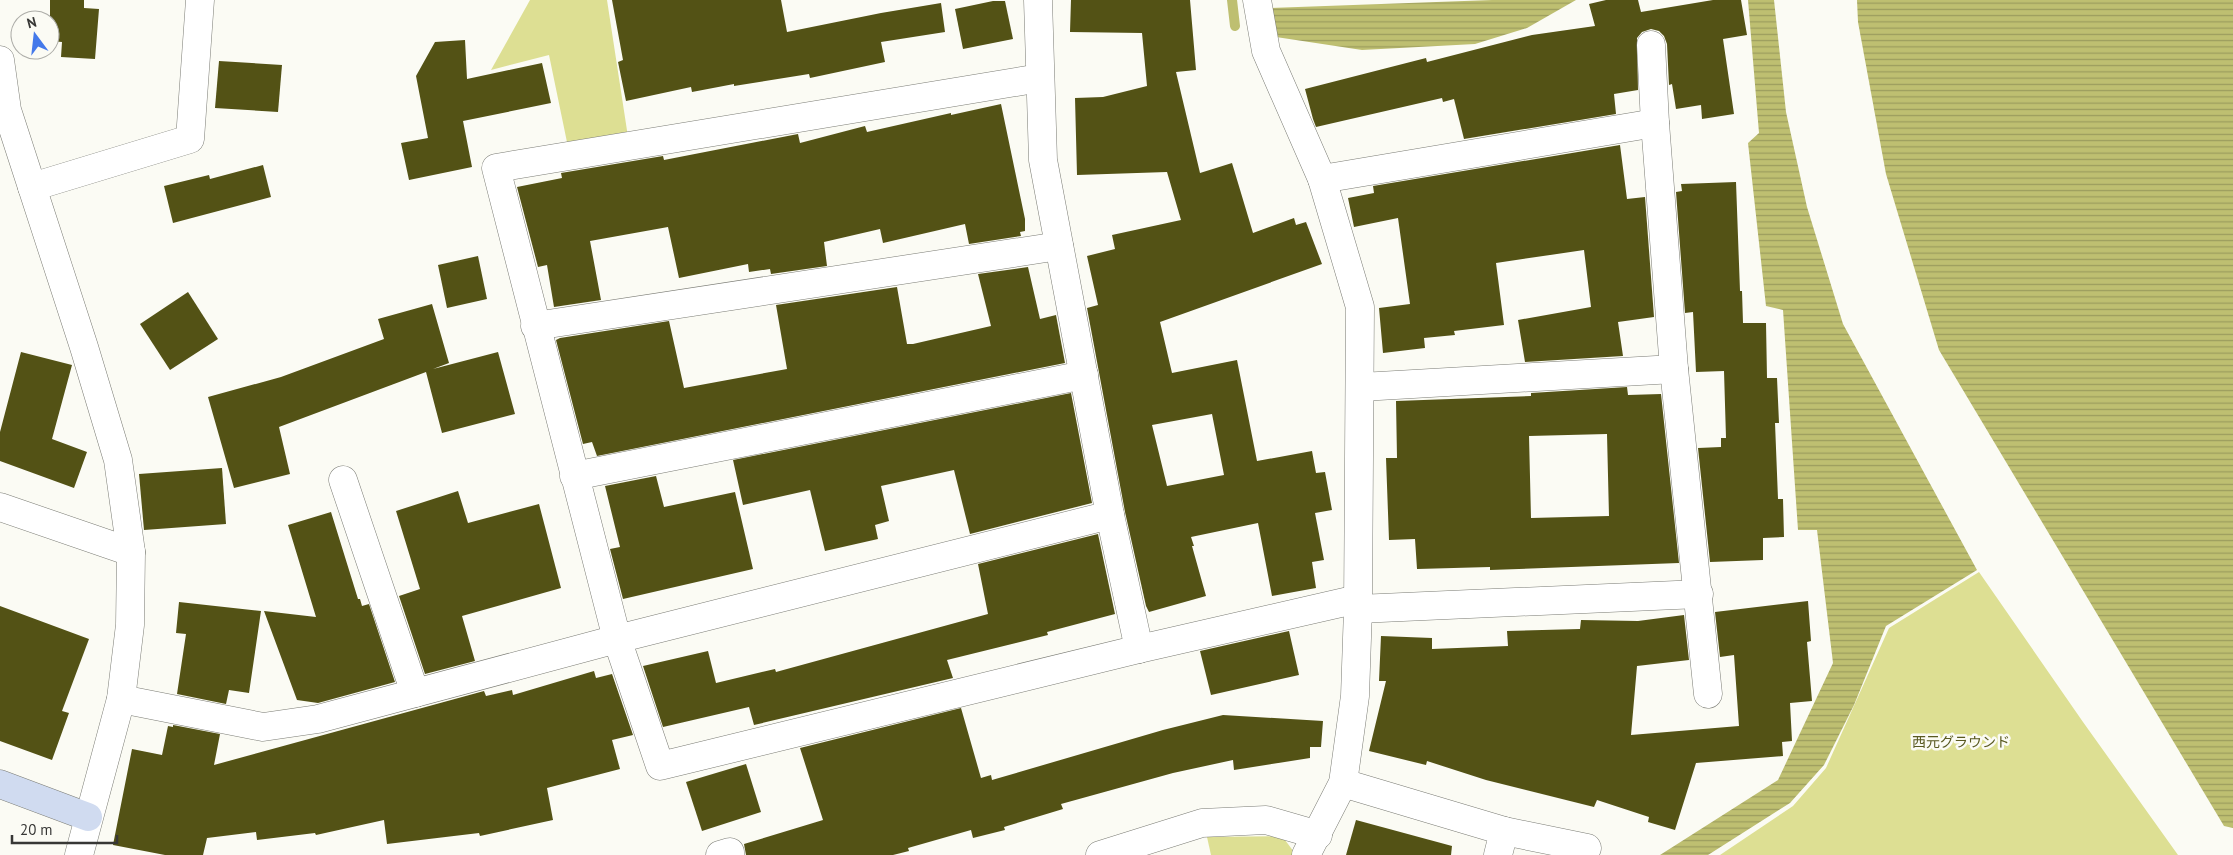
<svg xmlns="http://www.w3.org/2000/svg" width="2233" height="855" viewBox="0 0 2233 855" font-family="'PT Sans','Noto Sans JP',sans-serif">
<defs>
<pattern id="water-rules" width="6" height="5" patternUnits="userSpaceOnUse" patternTransform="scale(1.25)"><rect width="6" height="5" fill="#bebf71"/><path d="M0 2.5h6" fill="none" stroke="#9b9c5e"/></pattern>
</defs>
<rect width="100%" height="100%" fill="#fbfbf4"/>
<!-- green -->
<g fill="#dddf93">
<path d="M530,0H607L628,137L568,147L549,55L491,70Z"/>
<path d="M1979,572L2083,722L2178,855H1720L1793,806L1826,768L1889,628Z"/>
<path d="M1282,836L1294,852L1293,855H1211L1207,837Z"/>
</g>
<!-- water -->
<g fill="url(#water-rules)">
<path d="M1492,0H1576L1527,28L1475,44L1362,50L1276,37L1270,8Z"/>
<path d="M1748,0H1774L1786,112L1807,207L1843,324L1977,570L1886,626L1854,705L1824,765L1790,803L1708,855H1660L1778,780L1833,663L1817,530H1798L1783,310L1766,306L1748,143L1759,133Z"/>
<path d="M1857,0H2233V828L2224,826L1939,350L1886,174L1858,22Z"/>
</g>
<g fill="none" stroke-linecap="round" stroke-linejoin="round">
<!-- stream -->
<path stroke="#bebf71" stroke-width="10" d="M1232,0L1235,26"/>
</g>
<!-- building -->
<g fill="#535215" fill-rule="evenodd">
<path d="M50,0H84V8L99,9L95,59L61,57L62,42L50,41Z"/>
<path d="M612,0H781L787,32L881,13L941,3L945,32L881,42L885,62L810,78L809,74L734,86V84L692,92L691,87L626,101L618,62L623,60Z"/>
<path d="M1071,0H1190L1196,70L1176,72L1200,173L1232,163L1253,233L1294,218L1296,225L1306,222L1322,264L1160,322L1172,373L1237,360L1257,461L1312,451L1316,473L1325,472L1332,510L1315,513L1324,560L1312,562L1316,588L1272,596L1258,523L1191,537L1194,546H1192L1206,596L1149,612L1146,606L1125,512L1087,308L1098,305L1087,256L1115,249L1112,235L1181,220L1167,172L1077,175L1075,98L1103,97L1147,86L1142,33L1070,32ZM1212,414L1224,475L1167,486L1152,425Z"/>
<path d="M1606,0H1638L1641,12L1713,0H1741L1747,35L1723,39L1734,114L1702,119L1701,105L1676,109L1672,84L1669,85L1667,44L1664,36L1659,31L1651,29L1642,32L1637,38L1638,90L1614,94L1616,114L1464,139L1454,99L1443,102L1442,98L1316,127L1313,119L1305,89L1426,58L1427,62L1532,35L1595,26L1589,4Z"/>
<path d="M993,1H1005L1013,39L963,49L955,9Z"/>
<path d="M465,40L467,79L542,63L551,103L463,121L472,167L409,180L401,143L428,138L416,76L435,42Z"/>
<path d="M219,61L282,65L278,112L215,108Z"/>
<path d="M1001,104L1025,219V231L1020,232L1021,236L969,244L965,224L883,243L880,229L824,242L827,266L771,274L770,269L749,272L748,264L679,278L668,227L590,241L601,300L554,307L547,265L538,267L517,187L562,178L561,173L663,156L664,160L798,134L800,143L865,126L867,132L951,113V115Z"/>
<path d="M1620,145L1627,199L1645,197L1654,317L1618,322L1623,356L1525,362L1518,320L1591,307L1584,250L1496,263L1504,325L1454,331L1455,335L1424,338L1425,348L1383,353L1379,308L1410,304L1398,218L1354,227L1348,198L1374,193L1373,186Z"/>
<path d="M263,165L271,197L173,223L164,186L209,175L210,179Z"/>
<path d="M1736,182L1740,291H1742L1743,323H1766L1767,378H1777L1779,423H1775L1778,499H1783L1784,537L1763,538V560L1710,562L1698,448L1721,447V438H1726L1724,371L1696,372L1693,312L1685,313L1676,192L1682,191L1681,184Z"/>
<path d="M478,256L487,299L447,308L438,265Z"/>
<path d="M1028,267L1040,319L1056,315L1065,363L597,456L592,442L583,444L556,340L560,338L669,321L684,388L787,369L776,305L897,287L907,344H913L991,326L978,274Z"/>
<path d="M188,292L218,339L170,370L140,324Z"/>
<path d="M432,304L449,363L433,369L498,352L515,414L442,433L426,372L279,427L290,474L234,488L208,397L281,377L384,339L378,319Z"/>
<path d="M21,352L72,365L52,439L87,452L74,488L0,461V432Z"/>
<path d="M1627,387L1628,395L1661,394L1679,563L1490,570V567L1417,569L1415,539L1389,540L1386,458H1397L1396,401L1531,396V393ZM1607,434L1609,516L1531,518L1529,436Z"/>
<path d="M1071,393L1092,503L970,534L954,470L881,486L889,521L875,525L878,539L825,551L810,490L743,505L733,460Z"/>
<path d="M222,468L226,524L144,530L139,474Z"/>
<path d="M656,476L664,507L735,492L753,569L623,599L610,549L620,547L605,486Z"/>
<path d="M458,491L468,523L539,504L561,588L462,616L475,661L425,674L399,596L420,589L396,511Z"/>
<path d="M331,512L358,599H360L362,606L369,604L395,682L318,703L297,700L264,611L316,617L288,525Z"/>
<path d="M1098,534L1115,614L1047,632L1048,635L947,660L953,678L754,725L749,707L663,727L643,666L708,651L716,683L775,669L776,672L988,614L978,564Z"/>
<path d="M1808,601L1811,641L1807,642L1812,701L1790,703L1792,741L1782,742L1783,756L1696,763L1675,830L1648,822L1649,817L1597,800L1594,807L1486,780L1427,761L1426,765L1369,751L1386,681H1379L1381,636L1432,638V649L1508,646L1507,631L1580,629L1581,620L1638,621L1684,615L1689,660L1637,666L1631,735L1739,726L1734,655L1720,657L1715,612Z"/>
<path d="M179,602L261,611L249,693L229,690L226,704L177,694L186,634L176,633Z"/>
<path d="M0,606L89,639L62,711L69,713L52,760L0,741Z"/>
<path d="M1289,631L1299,675L1211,695L1200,651Z"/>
<path d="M594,671L596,678L612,674L633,735L612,740L620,769L547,788L553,820L480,836L479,833L387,844L384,820L316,835L315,833L257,840L256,832L207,838L203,855H165L113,845L132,749L162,755L168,726L173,727V725L220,734L214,765L484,691L486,696L512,690L513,695Z"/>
<path d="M961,708L981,778L991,775L992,780L1163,730L1223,715L1323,721L1321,747H1310V758L1234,770L1233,760L1173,773L1061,804L1063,809L1004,827L1005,830L973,838L971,830L908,848L909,851L893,855H746L744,844L823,820L800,748Z"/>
<path d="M746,764L761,812L702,831L686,782Z"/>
<path d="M1356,820L1452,846L1451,855H1346Z"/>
</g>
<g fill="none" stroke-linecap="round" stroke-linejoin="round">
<defs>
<g id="street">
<path d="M1257,0L1266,51L1322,179L1360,307L1358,609L1355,696L1343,783L1306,855"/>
<path d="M1651,45L1655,123L1674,369L1708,694"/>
<path d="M0,60L7,110L84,347L118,460L131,552L130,625L121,699L79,855"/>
<path d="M1040,78L496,168L617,639L660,766L1139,649L1358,599"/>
<path d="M1322,179L1655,123"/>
<path d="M32,187L190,139L200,0"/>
<path d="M535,326L1059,246"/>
<path d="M1361,387L1674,369"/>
<path d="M574,476L1084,375"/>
<path d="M343,480L415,693"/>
<path d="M0,507L131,552"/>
<path d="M1110,515L1139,649"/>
<path d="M1358,609L1699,594"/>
<path d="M121,699L263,727L318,719L617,639L1110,515L1043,160L1038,0"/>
<path d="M1343,783L1504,831L1498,855"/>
<path d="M1504,831L1587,848"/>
<path d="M720,855L730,852V855"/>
<path d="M1100,855L1202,823L1266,820L1318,835"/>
</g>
<path id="secondary" d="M0,784L88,817"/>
</defs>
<!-- street casing -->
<use href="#street" stroke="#7b7c75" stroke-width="29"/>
<!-- secondary casing -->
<use href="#secondary" stroke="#7b7c75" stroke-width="29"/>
<!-- street -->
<use href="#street" stroke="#fff" stroke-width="28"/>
<!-- secondary -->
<use href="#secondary" stroke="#d0dbf0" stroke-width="28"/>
</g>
<g text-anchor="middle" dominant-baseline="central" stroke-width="5" stroke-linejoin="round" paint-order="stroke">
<!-- park labels -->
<g font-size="14" fill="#595920" stroke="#fbfbf4">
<text x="1961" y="742">西元グラウンド</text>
</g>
</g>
<!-- north arrow -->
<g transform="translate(35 35) rotate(345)"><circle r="24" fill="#fbfbf4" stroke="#adada8"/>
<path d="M0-4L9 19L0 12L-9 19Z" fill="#4479ea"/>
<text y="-8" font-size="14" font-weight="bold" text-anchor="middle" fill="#373735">N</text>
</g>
<!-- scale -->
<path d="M12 835v8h105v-8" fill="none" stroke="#373735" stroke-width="2.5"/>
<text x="20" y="835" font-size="15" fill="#373735" stroke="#fbfbf4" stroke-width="4" paint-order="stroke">20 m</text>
</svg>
